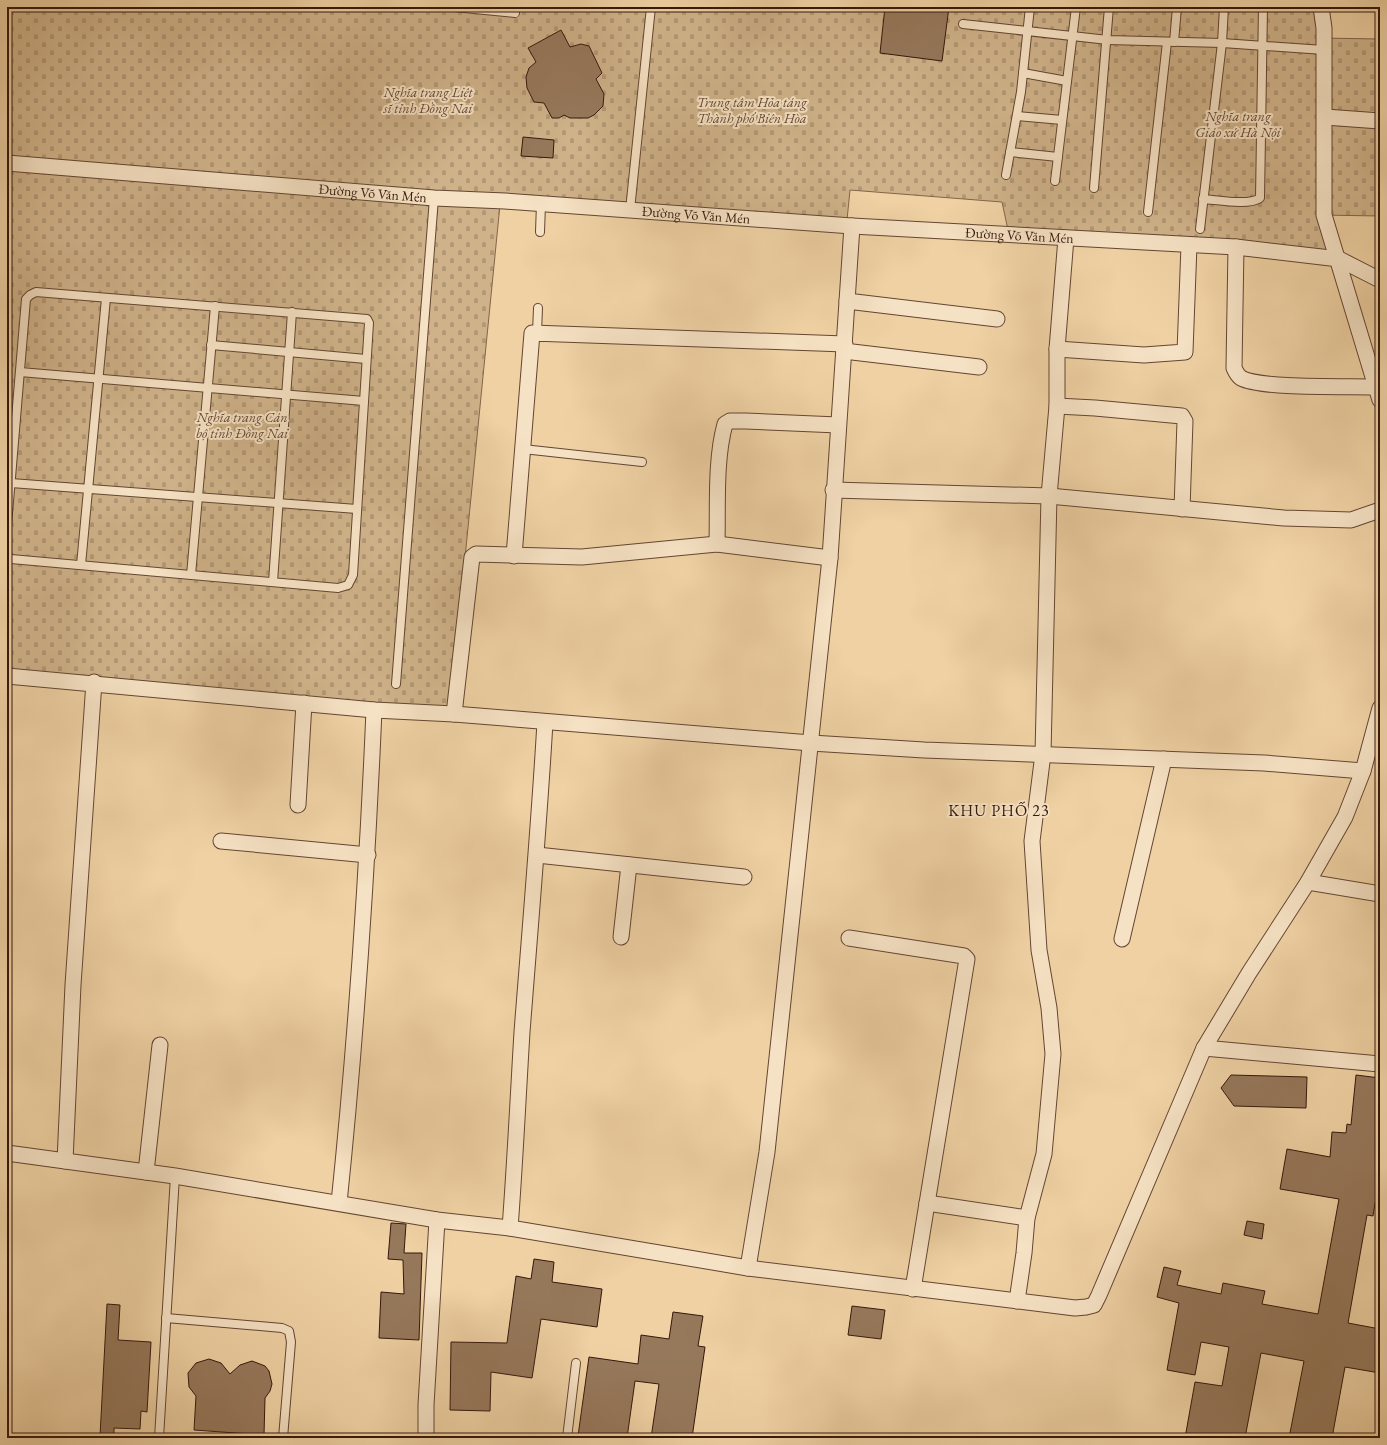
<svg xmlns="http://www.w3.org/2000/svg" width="1387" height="1445" viewBox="0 0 1387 1445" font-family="'EB Garamond',serif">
<defs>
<pattern id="cemetery-stones" width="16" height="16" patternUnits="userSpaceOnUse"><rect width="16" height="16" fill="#cfb289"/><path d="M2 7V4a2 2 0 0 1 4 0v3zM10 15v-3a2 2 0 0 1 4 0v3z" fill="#b29875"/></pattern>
</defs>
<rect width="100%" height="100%" fill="#efd1a3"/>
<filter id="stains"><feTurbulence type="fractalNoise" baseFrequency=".005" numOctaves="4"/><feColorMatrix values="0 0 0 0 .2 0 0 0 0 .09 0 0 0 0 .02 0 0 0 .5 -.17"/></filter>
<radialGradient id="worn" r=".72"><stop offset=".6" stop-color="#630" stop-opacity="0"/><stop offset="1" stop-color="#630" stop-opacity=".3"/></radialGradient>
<!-- cemetery -->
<g fill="url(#cemetery-stones)" stroke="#82654a">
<path d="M7,7H1316L1319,38L1380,39V216L1320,215L1331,253L1008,230L1002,202L850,190L847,220L514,197L7,157Z"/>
<path d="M7,167L500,205L450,709L377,704L7,671Z"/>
</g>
<!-- building -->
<g fill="#96785b" stroke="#35180c">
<path d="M885,7H949L942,61L880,53Z"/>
<path d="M561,30L570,47L581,44L589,46L602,73L596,79L604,94L603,106L594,115L588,118H570L564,115L559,118H552L544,103L534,102L527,88L526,77L529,68L536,62L528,48Z"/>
<path d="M523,137L554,140L553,158L521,156Z"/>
<path d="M1231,1075L1307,1077L1306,1108L1234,1106L1221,1088Z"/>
<path d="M1356,1075L1380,1078V1203H1375L1373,1216L1367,1215L1348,1323L1380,1329V1373L1345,1367L1332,1438H1289L1304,1361L1261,1353L1245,1438H1185L1195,1382L1222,1386L1229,1347L1201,1342L1195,1375L1167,1370L1179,1303L1157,1297L1164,1267L1181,1271L1177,1285L1221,1294L1223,1283L1265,1291L1262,1304L1318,1314L1339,1199L1280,1189L1287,1149L1330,1157L1332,1132L1346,1133L1347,1124L1351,1125Z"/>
<path d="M1247,1221L1264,1224L1262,1239L1244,1235Z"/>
<path d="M391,1223L406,1224L404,1253H422L419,1340L379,1338L381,1292L404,1294L403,1260L388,1259Z"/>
<path d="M534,1259L554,1262L552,1282L602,1289L597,1327L541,1319L532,1378L491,1372L490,1411L450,1410L451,1342L507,1343L516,1276L531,1279Z"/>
<path d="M107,1304L120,1305L118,1340L151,1342L147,1412L141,1411L140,1429L114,1428V1437L100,1436Z"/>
<path d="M852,1306L885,1310L881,1339L848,1335Z"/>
<path d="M673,1312L703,1316L698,1346L705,1347L692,1438H651L659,1384L635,1381L627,1438L578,1436L589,1357L638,1364L641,1335L669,1339Z"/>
<path d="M209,1359L221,1363L230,1374L240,1365L252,1361L265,1366L269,1371L272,1384L270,1391L265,1398L264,1435L194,1430L196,1396L189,1387L188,1373L196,1363Z"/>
</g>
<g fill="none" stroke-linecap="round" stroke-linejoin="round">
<defs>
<g id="lane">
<path d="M454,7L515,13"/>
<path d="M963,24L1108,40L1222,43L1324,50"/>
<path d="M1174,42L1177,7"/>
<path d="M1023,73L1067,81"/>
<path d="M1017,116L1062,120"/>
<path d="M1010,152L1058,157"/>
<path d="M1006,175L1021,92L1030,7"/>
<path d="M1055,181L1076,7"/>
<path d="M1094,188L1109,7"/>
<path d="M1203,199C1218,200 1249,206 1260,198L1263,7"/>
<path d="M630,210L651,7"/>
<path d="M1148,212L1167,42"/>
<path d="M1200,229L1222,43L1224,7"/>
<path d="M540,232L541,204"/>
<path d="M537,333L538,308"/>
<path d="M211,345L366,359"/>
<path d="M20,372L364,401"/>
<path d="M523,449L642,462"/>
<path d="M11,483L357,509"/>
<path d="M7,525L26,299L30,295L36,292L367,319L369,323L353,575L348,585L338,588L11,559L7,555"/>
<path d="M81,565L106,298"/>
<path d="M191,575L215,306"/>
<path d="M273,582L292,312"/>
<path d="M396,684L434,198"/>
<path d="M166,1318L282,1328L289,1331L291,1342L283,1438"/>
<path d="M159,1438L175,1176"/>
<path d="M567,1438L576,1363"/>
</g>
<g id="street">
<path d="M1321,7L1324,28V215L1380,400"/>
<path d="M1325,117L1380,121"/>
<path id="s1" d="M7,163L434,198L505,201L852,226L1236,247L1339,259L1380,280"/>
<path d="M1236,247L1234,368C1236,372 1237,375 1241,378C1261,389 1349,386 1376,387"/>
<path d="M847,301L997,319"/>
<path d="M1057,349L1144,355L1185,352L1189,245"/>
<path d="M844,351L979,367"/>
<path d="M1057,406L1095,408L1182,416L1185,421L1182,509"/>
<path d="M833,490L1049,496L1284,518L1351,520L1380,510"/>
<path d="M717,544C718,506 715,460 725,424L730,421H745L838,425"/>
<path d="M514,556L532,333L845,344"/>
<path d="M7,676L374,710L454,714L811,743L924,750L1264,763L1363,771"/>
<path d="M454,714L472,557L476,554L582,557L717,544L830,558"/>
<path d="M298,805L304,703"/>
<path d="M221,841L368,855"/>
<path d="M537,855L744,877"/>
<path d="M1308,882L1380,894"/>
<path d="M621,937L629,865"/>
<path d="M849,938L964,956L967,959L913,1289"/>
<path d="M1122,939L1164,759"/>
<path d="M1204,1048L1380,1064"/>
<path d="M7,1153L175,1176L437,1220L510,1228L748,1268L1075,1308L1086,1307L1094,1305L1099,1295L1204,1048L1249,973L1308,882L1345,817L1363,771L1380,708"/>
<path d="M65,1161L73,985L94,682"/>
<path d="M146,1172L160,1045"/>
<path d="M339,1203C356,1039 367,875 374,710"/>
<path d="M927,1203L1027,1218"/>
<path d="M510,1228C515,1163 518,1098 522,1032C530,929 539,826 545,722"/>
<path d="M748,1268L767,1152L830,558L852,226"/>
<path d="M1017,1301L1024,1253L1027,1218L1044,1154L1053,1054L1049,1008L1039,950L1032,841L1043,754L1049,496L1057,406V349L1066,238"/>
<path d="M426,1438V1405L437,1220"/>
</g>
</defs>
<!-- lane casing -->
<use href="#lane" stroke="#644632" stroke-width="10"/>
<!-- street casing -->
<use href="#street" stroke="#644632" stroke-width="17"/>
<!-- lane -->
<use href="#lane" stroke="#f5e1c3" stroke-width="8"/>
<!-- street -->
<use href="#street" stroke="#f5e1c3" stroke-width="15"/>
</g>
<g text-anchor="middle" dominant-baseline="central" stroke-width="4" stroke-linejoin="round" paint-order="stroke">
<!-- park labels -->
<g font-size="14" font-style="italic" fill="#634632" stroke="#f5e1c3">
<text x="428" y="92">Nghĩa trang Liệt<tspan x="428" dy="16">sĩ tỉnh Đồng Nai</tspan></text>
<text x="752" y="102">Trung tâm Hỏa táng<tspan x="752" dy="16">Thành phố Biên Hòa</tspan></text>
<text x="1238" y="116">Nghĩa trang<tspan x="1238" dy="16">Giáo xứ Hà Nội</tspan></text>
<text x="242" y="417">Nghĩa trang Cán<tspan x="242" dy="16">bộ tỉnh Đồng Nai</tspan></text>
</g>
<!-- street labels -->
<g font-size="14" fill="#35180c" stroke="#f5e1c3">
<text stroke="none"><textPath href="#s1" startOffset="367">Đường Võ Văn Mén</textPath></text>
<text stroke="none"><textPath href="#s1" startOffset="691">Đường Võ Văn Mén</textPath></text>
<text stroke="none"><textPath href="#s1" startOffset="1015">Đường Võ Văn Mén</textPath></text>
</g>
<!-- quarter labels -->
<g font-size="16" letter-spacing="1" fill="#35180c" stroke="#f5e1c3">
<text x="999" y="810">KHU PHỐ 23</text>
</g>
</g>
<!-- margin -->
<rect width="1387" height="1445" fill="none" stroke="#efd1a3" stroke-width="24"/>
<rect x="8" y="8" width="1371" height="1429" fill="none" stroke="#35180c" stroke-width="2"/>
<rect x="12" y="12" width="1363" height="1421" fill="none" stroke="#35180c"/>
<rect width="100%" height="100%" filter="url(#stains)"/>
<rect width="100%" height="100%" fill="url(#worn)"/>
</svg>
